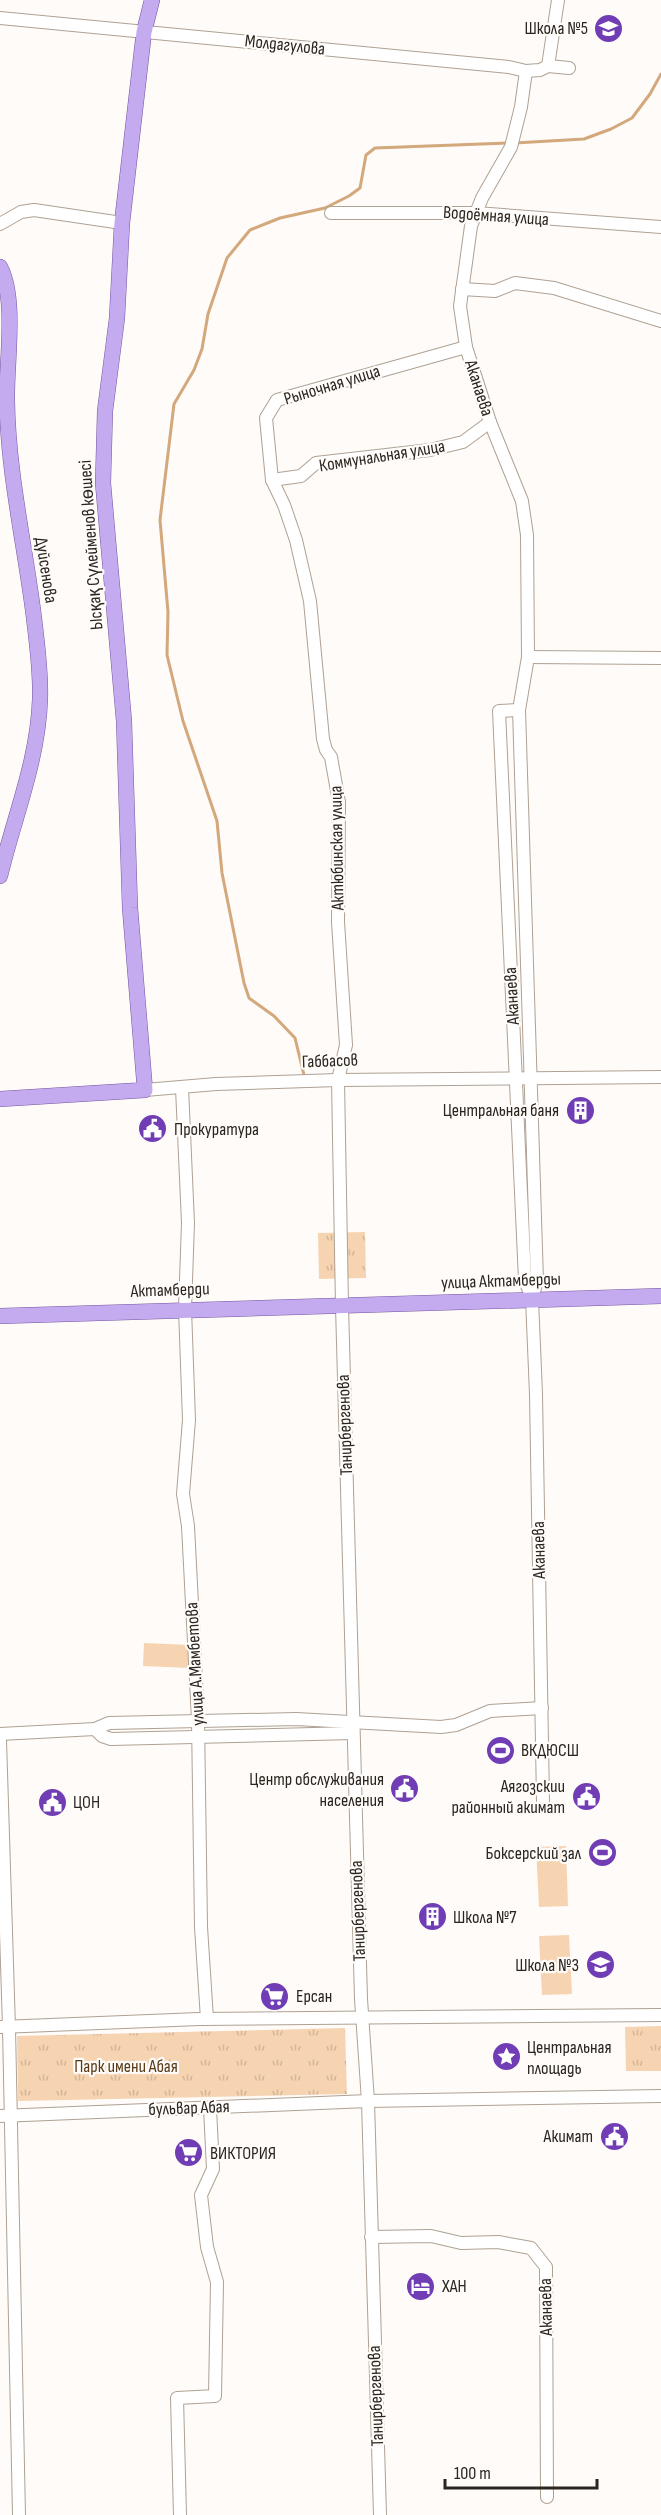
<svg xmlns="http://www.w3.org/2000/svg" width="661" height="2515" viewBox="0 0 661 2515" font-family="'Sofia Sans Condensed',sans-serif">
<defs>
<pattern id="park-tufts" width="24" height="20" patternUnits="userSpaceOnUse" patternTransform="scale(1.5)"><rect width="24" height="20" fill="#f6d4b2"/><path d="M3 7l-1-3M5 7V3M7 7l1-3M15 17l-1-3M17 17v-4M19 17l1-3" fill="none" stroke="#d3b699"/></pattern>
</defs>
<rect width="100%" height="100%" fill="#fefbf8"/>
<!-- park -->
<g fill="url(#park-tufts)">
<path d="M365,1232L366,1278L319,1279L318,1233Z"/>
<path d="M661,2026V2071H626L625,2027Z"/>
<path d="M345,2028L347,2094L18,2101L17,2036Z"/>
</g>
<!-- pitch -->
<g fill="#f6d4b2">
<path d="M144,1643L190,1645L189,1668L143,1666Z"/>
<path d="M566,1846L568,1906L539,1907L536,1847Z"/>
<path d="M569,1935L572,1994L542,1995L539,1936Z"/>
</g>
<g fill="none" stroke-linecap="round" stroke-linejoin="round">
<!-- stream -->
<g stroke="#d3a87c" stroke-width="3">
<path d="M515,143L584,139L611,129L632,118L650,94L661,74"/>
<path d="M304,1075L295,1038L274,1016L249,998L244,983L222,873L217,821L183,721L167,655L168,612L160,520L174,404L194,370L202,349L208,314L227,258L250,230L280,218L325,208L349,196L360,188L366,155L375,148L508,143"/>
</g>
<defs>
<g id="minor">
<path d="M0,18L509,67L526,71L540,70L548,66L569,68"/>
<path d="M548,66L558,0"/>
<path d="M526,71L521,107L511,147L482,198L471,226L460,306L466,347L490,422L522,501L527,535L528,657L519,710L537,1281L532,1299"/>
<path d="M331,213H476L661,227"/>
<path d="M0,224L21,212L34,210L122,223"/>
<path d="M462,289L495,291L515,283L554,288L661,321"/>
<path d="M272,480L301,476L316,463L430,450L463,442L490,422"/>
<path d="M528,657L661,658"/>
<path d="M519,710L499,711L525,1280L532,1299L536,1394L543,1802"/>
<path d="M182,1088L188,1223L185,1309L189,1420L183,1494L188,1526L198,1720L201,1927L207,2019"/>
<path d="M145,1090L216,1084L338,1080L661,1077"/>
<path d="M95,1729L102,1736L111,1739L353,1733"/>
<path d="M0,1734L95,1729L109,1723L296,1719L441,1727L456,1725L490,1711L542,1708"/>
<path d="M0,1740L9,2028L19,2515"/>
<path d="M0,2027L199,2019L661,2015"/>
<path d="M0,2116L368,2101L661,2096"/>
<path d="M371,2237L431,2236L461,2243L498,2242L531,2248L546,2267L547,2497"/>
<path d="M180,2515L177,2398L215,2396L217,2282L207,2247L201,2195L213,2169L210,2108"/>
<path d="M380,2515L368,2101L361,1999L342,1306L338,1080L346,1045L338,922L339,802L331,757L326,750L323,739L310,601L296,540L284,505L272,480L266,418L277,400L466,347"/>
</g>
<g id="major">
<path d="M0,267C17,299 6,364 7,401C8,474 25,545 34,618C37,644 41,672 40,699C38,761 14,817 0,876"/>
<path d="M0,1099L145,1090L130,908L124,721L103,483L105,411L117,318L122,223L144,32L152,0"/>
<path d="M0,1316L661,1296"/>
</g>
</defs>
<!-- minor casing -->
<use href="#minor" stroke="#afa193" stroke-width="14"/>
<!-- major casing -->
<use href="#major" stroke="#7556a0" stroke-width="16"/>
<!-- minor -->
<use href="#minor" stroke="#fff" stroke-width="12"/>
<!-- major -->
<use href="#major" stroke="#c4aaef" stroke-width="15"/>
</g>
<!-- icons -->
<defs>
<symbol id="school-disc" viewBox="-11 -11 22 22"><circle r="9.5" fill="#703db5" stroke="#fefbf8"/><path d="M0-5L7-2L0 1L-7-2ZM-4 1L0 2.5L4 1V4Q0 6-4 4Z" fill="#fff"/></symbol>
<symbol id="building-disc" viewBox="-11 -11 22 22"><circle r="9.5" fill="#703db5" stroke="#fefbf8"/><path d="M-4-6H4V6H1V3H-1V6H-4ZM-2.5-4.3h1.7v1.8h-1.7ZM.8-4.3h1.7v1.8H.8ZM-2.5-1h1.7V.8h-1.7ZM.8-1h1.7V.8H.8Z" fill="#fff"/></symbol>
<symbol id="civic-disc" viewBox="-11 -11 22 22"><circle r="9.5" fill="#703db5" stroke="#fefbf8"/><path d="M-.6-6.5H3V-4.5H.6V-3L4-1V1h2V6H-6V1h2V-1L-.6-3ZM-1.2 2.5V6h2.4V2.5Z" fill="#fff"/></symbol>
<symbol id="stadium-disc" viewBox="-11 -11 22 22"><circle r="9.5" fill="#703db5" stroke="#fefbf8"/><path d="M0-5a6.5 5 0 1 0 0 10a6.5 5 0 1 0 0-10ZM-3.5-1.8h7v3.6h-7Z" fill="#fff"/></symbol>
<symbol id="supermarket-disc" viewBox="-11 -11 22 22"><circle r="9.5" fill="#703db5" stroke="#fefbf8"/><path d="M-6-5.5h2.5l.6 2H6L4.5 2H-2.5L-4.4-4H-6ZM-1.5 3.2a1.3 1.3 0 1 0 .1 0ZM3 3.2a1.3 1.3 0 1 0 .1 0Z" fill="#fff"/></symbol>
<symbol id="sight-disc" viewBox="-11 -11 22 22"><circle r="9.5" fill="#703db5" stroke="#fefbf8"/><path d="M0-6L1.8-2.2L6-1.7L2.9 1.2L3.7 5.4L0 3.3L-3.7 5.4L-2.9 1.2L-6-1.7L-1.8-2.2Z" fill="#fff"/></symbol>
<symbol id="hotel-disc" viewBox="-11 -11 22 22"><circle r="9.5" fill="#703db5" stroke="#fefbf8"/><path d="M-6-4.5h1.5V1H6V5H4.5V3h-9V5H-6ZM-4 0a1.8 1.8 0 1 1 3.6 0ZM.5 0V-2.5h3Q6-2.5 6 0Z" fill="#fff"/></symbol>
</defs>
<g fill-rule="evenodd">
<use href="#school-disc" x="592" y="12" width="33" height="33"/>
<use href="#building-disc" x="564" y="1094" width="33" height="33"/>
<use href="#civic-disc" x="136" y="1112" width="33" height="33"/>
<use href="#stadium-disc" x="484" y="1734" width="33" height="33"/>
<use href="#civic-disc" x="388" y="1772" width="33" height="33"/>
<use href="#civic-disc" x="570" y="1780" width="33" height="33"/>
<use href="#civic-disc" x="36" y="1786" width="33" height="33"/>
<use href="#stadium-disc" x="586" y="1836" width="33" height="33"/>
<use href="#building-disc" x="416" y="1900" width="33" height="33"/>
<use href="#school-disc" x="584" y="1948" width="33" height="33"/>
<use href="#supermarket-disc" x="258" y="1980" width="33" height="33"/>
<use href="#sight-disc" x="490" y="2040" width="33" height="33"/>
<use href="#civic-disc" x="598" y="2120" width="33" height="33"/>
<use href="#supermarket-disc" x="172" y="2136" width="33" height="33"/>
<use href="#hotel-disc" x="404" y="2270" width="33" height="33"/>
</g>
<g text-anchor="middle" dominant-baseline="central" stroke-width="4.5" stroke-linejoin="round" paint-order="stroke">
<!-- poi labels -->
<g font-size="18" fill="#2a251f" stroke="#fefbf8" text-anchor="start">
<text x="588" y="28" text-anchor="end">Школа №5</text>
<text x="559" y="1110" text-anchor="end">Центральная баня</text>
<text x="174" y="1129">Прокуратура</text>
<text x="521" y="1750">ВКДЮСШ</text>
<text x="384" y="1779" text-anchor="end">Центр обслуживания<tspan x="384" dy="21">населения</tspan></text>
<text x="565" y="1786" text-anchor="end">Аягозскии<tspan x="565" dy="21">районный акимат</tspan></text>
<text x="73" y="1802">ЦОН</text>
<text x="581" y="1853" text-anchor="end">Боксерский зал</text>
<text x="453" y="1917">Школа №7</text>
<text x="579" y="1965" text-anchor="end">Школа №3</text>
<text x="296" y="1996">Ерсан</text>
<text x="527" y="2047">Центральная<tspan x="527" dy="21">площадь</tspan></text>
<text x="593" y="2136" text-anchor="end">Акимат</text>
<text x="210" y="2153">ВИКТОРИЯ</text>
<text x="442" y="2286">ХАН</text>
</g>
<!-- street labels -->
<g font-size="18" fill="#2a251f" stroke="#fefbf8">
<text transform="translate(285 45) rotate(6)">Молдагулова</text>
<text transform="translate(496 216) rotate(4)">Водоёмная улица</text>
<text transform="translate(332 385) rotate(-17)">Рыночная улица</text>
<text transform="translate(479 388) rotate(72)">Аканаева</text>
<text transform="translate(382 456) rotate(-9)">Коммунальная улица</text>
<text transform="translate(91 545) rotate(-94)">Ысқақ Сүлейменов көшесі</text>
<text transform="translate(46 570) rotate(81)">Дуйсенова</text>
<text transform="translate(337 848) rotate(-91)">Актюбинская улица</text>
<text transform="translate(512 996) rotate(-93)">Аканаева</text>
<text transform="translate(330 1061) rotate(-2)">Габбасов</text>
<text transform="translate(501 1281) rotate(-2)">улица Актамберды</text>
<text transform="translate(170 1290) rotate(-2)">Актамберди</text>
<text transform="translate(345 1425) rotate(-92)">Танирбергенова</text>
<text transform="translate(539 1550) rotate(-91)">Аканаева</text>
<text transform="translate(195 1664) rotate(-93)">улица А.Мамбетова</text>
<text transform="translate(358 1911) rotate(-92)">Танирбергенова</text>
<text transform="translate(189 2108) rotate(-2)">бульвар Абая</text>
<text transform="translate(546 2307) rotate(-91)">Аканаева</text>
<text transform="translate(376 2396) rotate(-92)">Танирбергенова</text>
</g>
<!-- park labels -->
<g font-size="18" fill="#583a18" stroke="#fefbf8">
<text x="126" y="2066">Парк имени Абая</text>
</g>
</g>
<!-- scale -->
<path d="M445 2479v9h152v-9" fill="none" stroke="#2a251f" stroke-width="3"/>
<text x="454" y="2479" font-size="18" fill="#2a251f" stroke="#fefbf8" stroke-width="4.5" paint-order="stroke">100 m</text>
</svg>
